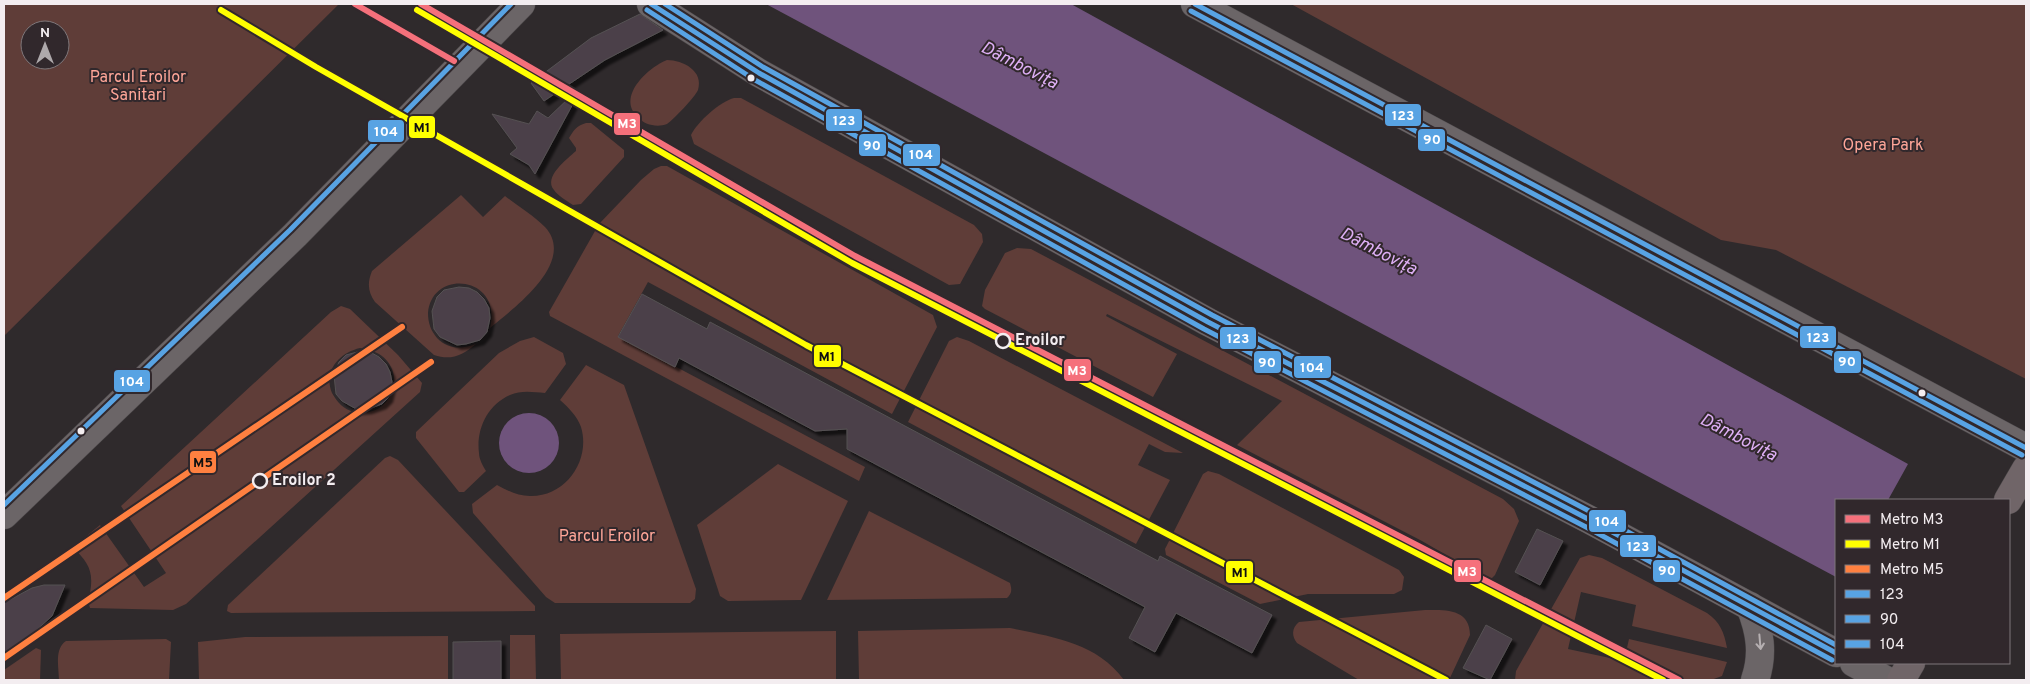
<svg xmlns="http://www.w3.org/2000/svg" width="2030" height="684" viewBox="0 0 2030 684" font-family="Overpass,sans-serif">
<defs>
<filter id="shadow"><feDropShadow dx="4.5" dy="4.5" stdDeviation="1" flood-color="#0009"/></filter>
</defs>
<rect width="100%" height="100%" fill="#2f2a2c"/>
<!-- green -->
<g fill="#5f3d38" fill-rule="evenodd">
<path d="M4,4H339L4,336ZM30,30H60V60H30Z"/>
<path d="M1291,4H2026V379L1776,250L1721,240Z"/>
<path d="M667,60C683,60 704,71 698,90C695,97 673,120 667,124C662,126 656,126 652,125C645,124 640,120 636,115C618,95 649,67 667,60Z"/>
<path d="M734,98H741L974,225L982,234L983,242L960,284L949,285L694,144L691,135C697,122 721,101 734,98Z"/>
<path d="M586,123H591L624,150V157L581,204L573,205C567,201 558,196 554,190C543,177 567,159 576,151V148L569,138C574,130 576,126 586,123Z"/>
<path d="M661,166H667L933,315L937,327L892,414L648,282L618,336L865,467L859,481L550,316L549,312L599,224L641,180L654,169Z"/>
<path d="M461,195L483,217L505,196C518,206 534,216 545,227C577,262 514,308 490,328C503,276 432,268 428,313C428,323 431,331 437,338C449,350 462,349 476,344C463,355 451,361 434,355L375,302C368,292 367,283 372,271Z"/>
<path d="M1017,248L1031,249L1503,499L1514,509L1519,521L1495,575L1491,579L1482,576L1422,541L1237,445L1282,401L1107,314L1106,316L1177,354L1153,397L985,309L982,306L985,290L1005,253Z"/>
<path d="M341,306L350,309L398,355L422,383L420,392L186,604L173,610L90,608C88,603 89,598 90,593C94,570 88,563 73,547L100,525L144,587L166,573L121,506L331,312ZM360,348C413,354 399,420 355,412C344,410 337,402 332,393C323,371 339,353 360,348Z"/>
<path d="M534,337L563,353L566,364L545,393C533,392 521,390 510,395C487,405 476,430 479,453C479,459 483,466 486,471L464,492H459L416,438V432L499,353L520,341Z"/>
<path d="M957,337L969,341L1183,453L1165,452L1149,444L1138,465L1170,480L1136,544L908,422L949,341Z"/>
<path d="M586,365L624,385L696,589L695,599L690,603H555L546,597L473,513L472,504L497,485C508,491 518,496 530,496C566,497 591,460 581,427C577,416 569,408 560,400Z"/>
<path d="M390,456L398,460L535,606V611L231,613L227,611L228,605L385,458Z"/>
<path d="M778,464L848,501L801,600L728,601L720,596L697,525Z"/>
<path d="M1208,471L1219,474L1399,570L1404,577L1402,590L1394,594H1308L1260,604L1166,555L1165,549L1203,474Z"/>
<path d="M869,511L1010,583C1012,590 1012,593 1007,598L827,600Z"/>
<path d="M1589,555L1602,558L1707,613C1720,622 1724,632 1727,648L1632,626L1636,605L1581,592L1568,649L1624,661L1629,639L1727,662L1722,676L1711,680H1515L1516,671L1580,558Z"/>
<path d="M1425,610C1444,610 1470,608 1470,635L1449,680H1359L1297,643C1292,637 1291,628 1299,622Z"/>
<path d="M1010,628C1052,637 1096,642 1124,680H859L858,631Z"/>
<path d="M836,631V680H561L560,634Z"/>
<path d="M510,635H535L536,680H510Z"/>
<path d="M448,636V680H199L198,642L245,637Z"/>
<path d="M166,639L171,642L169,680H59C59,667 54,649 66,641Z"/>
<path d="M36,648L41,650L40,680H4V670Z"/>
</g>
<!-- water -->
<g fill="#6f537c">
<path d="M766,4H1071L1908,464L1888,500H1836V577Z"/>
<circle cx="529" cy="443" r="30"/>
</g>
<!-- building -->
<g fill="#4b4148" stroke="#555153" filter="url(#shadow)">
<path d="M640,14L663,30L605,60L544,101L531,83L591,38Z"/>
<path d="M571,96L575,100L535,174L529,165L510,154L517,148L492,114L529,124L537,111L548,118Z"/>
<path d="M459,287L469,288L477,292L484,299L489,308L490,318L487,332L480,340L466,344L457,345L440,337L434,329L432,311L437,297L444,290Z"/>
<path d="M642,294L707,329L710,322L1158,561L1160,556L1272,615L1252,653L1176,613L1155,652L1129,638L1145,607L847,449V429L815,431L679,358L675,367L618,337Z"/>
<path d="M361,351L370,352L379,357L386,364L390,372L392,382L388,398L382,404L368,409L358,410L342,401L336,394L334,375L339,362L346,355Z"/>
<path d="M1537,529L1563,541L1540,585L1515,572Z"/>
<path d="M44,585H65L52,616L31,635L4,653V603L32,588Z"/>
<path d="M1486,625L1512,639L1490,680L1463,668Z"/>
<path d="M501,641V680H453V642Z"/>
</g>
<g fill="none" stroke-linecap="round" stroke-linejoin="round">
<defs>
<g id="secondary">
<path d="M651,4L759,73L1208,322L1590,520L1836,653"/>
<path d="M1195,4L2026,448"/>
<path d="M4,515L295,235L521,4"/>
<path d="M1750,606C1760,631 1764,654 1755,680"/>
<path d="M1854,663L1886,680"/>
</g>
<g id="primary">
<path d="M2008,500L2026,469"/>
<path d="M1901,680L1911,663"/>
</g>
</defs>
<!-- secondary casing -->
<use href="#secondary" stroke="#4b4749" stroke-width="29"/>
<!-- primary casing -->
<use href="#primary" stroke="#4b4749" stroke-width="29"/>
<!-- secondary -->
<use href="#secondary" stroke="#6b6567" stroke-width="28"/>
<!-- primary -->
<use href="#primary" stroke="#706568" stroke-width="28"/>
<defs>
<g id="bus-1">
<path d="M651,4L759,73L1208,322L1590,520L1836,653"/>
<path d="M1195,4L2026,448"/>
</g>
<g id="bus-2">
<path d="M647,10L755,80L1204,329L1586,527L1832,660"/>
<path d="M1191,11L2022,455"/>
</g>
<g id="bus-3">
<path d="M665,4L763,67L1212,315L1593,513L1836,645"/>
<path d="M4,505L290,230L511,4"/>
</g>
</defs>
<!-- bus-1 casing -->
<use href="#bus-1" stroke="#31282c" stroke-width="9"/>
<!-- bus-2 casing -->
<use href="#bus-2" stroke="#31282c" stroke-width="9"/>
<!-- bus-3 casing -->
<use href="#bus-3" stroke="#31282c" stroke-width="9"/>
<!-- bus-1 -->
<use href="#bus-1" stroke="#58a3e3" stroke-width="5"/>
<!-- bus-2 -->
<use href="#bus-2" stroke="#58a3e3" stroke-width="5"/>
<!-- bus-3 -->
<use href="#bus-3" stroke="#58a3e3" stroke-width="5"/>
<defs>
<g id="metro-1">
<path d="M355,4L454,61"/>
<path d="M421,4L855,256L1679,680"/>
</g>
<g id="metro-2">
<path d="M221,10L316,67L806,345L1446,680"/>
<path d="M417,10L852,263L1663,680"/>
</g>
<g id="metro-3">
<path d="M4,598L402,327"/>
<path d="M4,658L431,362"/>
</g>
</defs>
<!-- metro-1 casing -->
<use href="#metro-1" stroke="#31282c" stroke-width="10"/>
<!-- metro-2 casing -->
<use href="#metro-2" stroke="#31282c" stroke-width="10"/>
<!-- metro-3 casing -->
<use href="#metro-3" stroke="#31282c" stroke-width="10"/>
<!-- metro-1 -->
<use href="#metro-1" stroke="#f5707b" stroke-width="6"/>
<!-- metro-2 -->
<use href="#metro-2" stroke="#ff0" stroke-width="6"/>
<!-- metro-3 -->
<use href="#metro-3" stroke="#ff8040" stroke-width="6"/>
</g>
<!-- one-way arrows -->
<defs><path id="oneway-shaft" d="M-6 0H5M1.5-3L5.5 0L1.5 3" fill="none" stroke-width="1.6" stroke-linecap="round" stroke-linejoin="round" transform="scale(1.25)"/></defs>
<use stroke="#b6b0b2" href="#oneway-shaft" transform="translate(1760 642) rotate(85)"/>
<!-- markers -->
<g fill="#f3edf0" stroke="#31282c" stroke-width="2">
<circle cx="751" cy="78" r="4.5"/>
<circle cx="1922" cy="393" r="4.5"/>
<circle cx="81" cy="431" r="4.5"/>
</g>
<g fill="#31282c" stroke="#f3edf0" stroke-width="2.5">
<circle cx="1003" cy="341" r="7"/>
<circle cx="260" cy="481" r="7"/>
</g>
<g text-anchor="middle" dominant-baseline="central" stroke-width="4" stroke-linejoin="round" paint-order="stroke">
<!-- park labels -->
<g font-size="16" fill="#ffa698" stroke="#31282c">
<text x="138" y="78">Parcul Eroilor<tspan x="138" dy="18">Sanitari</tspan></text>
<text x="1883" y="146">Opera Park</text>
<text x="607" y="537">Parcul Eroilor</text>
</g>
<!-- stop labels -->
<g font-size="16" font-weight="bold" fill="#f3edf0" stroke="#31282c" text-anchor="start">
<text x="1015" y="341">Eroilor</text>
<text x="272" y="481">Eroilor 2</text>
</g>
<!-- water labels -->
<g font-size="18" font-style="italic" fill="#deaff5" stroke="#31282c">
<text transform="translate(1019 66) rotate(27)">Dâmbovița</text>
<text transform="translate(1378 252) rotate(27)">Dâmbovița</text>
<text transform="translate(1738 438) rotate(27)">Dâmbovița</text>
</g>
</g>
<g stroke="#31282c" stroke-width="2">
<rect x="1384" y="103" width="38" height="24" rx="5" fill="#58a3e3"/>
<rect x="825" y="108" width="38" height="24" rx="5" fill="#58a3e3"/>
<rect x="613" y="112" width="28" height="24" rx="5" fill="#f5707b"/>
<rect x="408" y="115" width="28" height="24" rx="5" fill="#ff0"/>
<rect x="367" y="119" width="38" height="24" rx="5" fill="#58a3e3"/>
<rect x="1417" y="128" width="29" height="24" rx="5" fill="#58a3e3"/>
<rect x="858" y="133" width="29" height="24" rx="5" fill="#58a3e3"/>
<rect x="902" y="143" width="39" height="24" rx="5" fill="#58a3e3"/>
<rect x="1799" y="325" width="38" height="24" rx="5" fill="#58a3e3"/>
<rect x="1219" y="326" width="38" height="24" rx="5" fill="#58a3e3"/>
<rect x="813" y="344" width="29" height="24" rx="5" fill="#ff0"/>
<rect x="1833" y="350" width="29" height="24" rx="5" fill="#58a3e3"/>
<rect x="1253" y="350" width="29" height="24" rx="5" fill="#58a3e3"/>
<rect x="1293" y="355" width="39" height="24" rx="5" fill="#58a3e3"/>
<rect x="1063" y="358" width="29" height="24" rx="5" fill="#f5707b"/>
<rect x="113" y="369" width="38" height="24" rx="5" fill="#58a3e3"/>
<rect x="189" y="450" width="28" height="24" rx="5" fill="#ff8040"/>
<rect x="1588" y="509" width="39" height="24" rx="5" fill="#58a3e3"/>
<rect x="1619" y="534" width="38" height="24" rx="5" fill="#58a3e3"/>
<rect x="1652" y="559" width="29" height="24" rx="5" fill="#58a3e3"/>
<rect x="1453" y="559" width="29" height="24" rx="5" fill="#f5707b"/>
<rect x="1225" y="560" width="29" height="24" rx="5" fill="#ff0"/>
</g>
<g font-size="14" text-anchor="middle" font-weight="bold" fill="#fff">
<text x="1403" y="120">123</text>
<text x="844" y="125">123</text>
<text x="627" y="128">M3</text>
<text x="386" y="136">104</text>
<text x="1432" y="144">90</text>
<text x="872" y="150">90</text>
<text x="921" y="159">104</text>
<text x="1818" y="342">123</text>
<text x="1238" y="343">123</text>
<text x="1847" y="366">90</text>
<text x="1267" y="367">90</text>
<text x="1312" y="372">104</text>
<text x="1077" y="375">M3</text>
<text x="132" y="386">104</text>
<text x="1607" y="526">104</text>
<text x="1638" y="551">123</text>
<text x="1667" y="575">90</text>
<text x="1467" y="576">M3</text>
</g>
<g font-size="14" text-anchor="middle" font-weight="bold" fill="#111">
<text x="422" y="132">M1</text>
<text x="827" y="361">M1</text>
<text x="203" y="467">M5</text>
<text x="1240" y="577">M1</text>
</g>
<!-- border -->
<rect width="2030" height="684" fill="none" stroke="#f3edf0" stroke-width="10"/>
<!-- legend -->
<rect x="1835" y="499" width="175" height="165" fill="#31282c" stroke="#7f777a"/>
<rect x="1845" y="515" width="25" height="8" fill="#f5707b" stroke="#7f777a"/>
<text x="1880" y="524" font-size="15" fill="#f3edf0">Metro M3</text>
<rect x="1845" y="540" width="25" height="8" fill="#ffff00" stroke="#7f777a"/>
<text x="1880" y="549" font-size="15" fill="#f3edf0">Metro M1</text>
<rect x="1845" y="565" width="25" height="8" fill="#ff8040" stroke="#7f777a"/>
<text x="1880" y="574" font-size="15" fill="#f3edf0">Metro M5</text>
<rect x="1845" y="590" width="25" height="8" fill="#58a3e3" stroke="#7f777a"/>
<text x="1880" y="599" font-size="15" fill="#f3edf0">123</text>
<rect x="1845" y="615" width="25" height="8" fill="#58a3e3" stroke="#7f777a"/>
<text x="1880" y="624" font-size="15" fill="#f3edf0">90</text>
<rect x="1845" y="640" width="25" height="8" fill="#58a3e3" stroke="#7f777a"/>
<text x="1880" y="649" font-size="15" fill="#f3edf0">104</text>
<!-- north arrow -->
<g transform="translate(45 45)"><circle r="24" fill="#31282c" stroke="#7f777a"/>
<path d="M0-4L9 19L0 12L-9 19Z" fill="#aea9ab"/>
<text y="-8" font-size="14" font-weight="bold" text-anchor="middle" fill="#f3edf0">N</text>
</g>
</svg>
